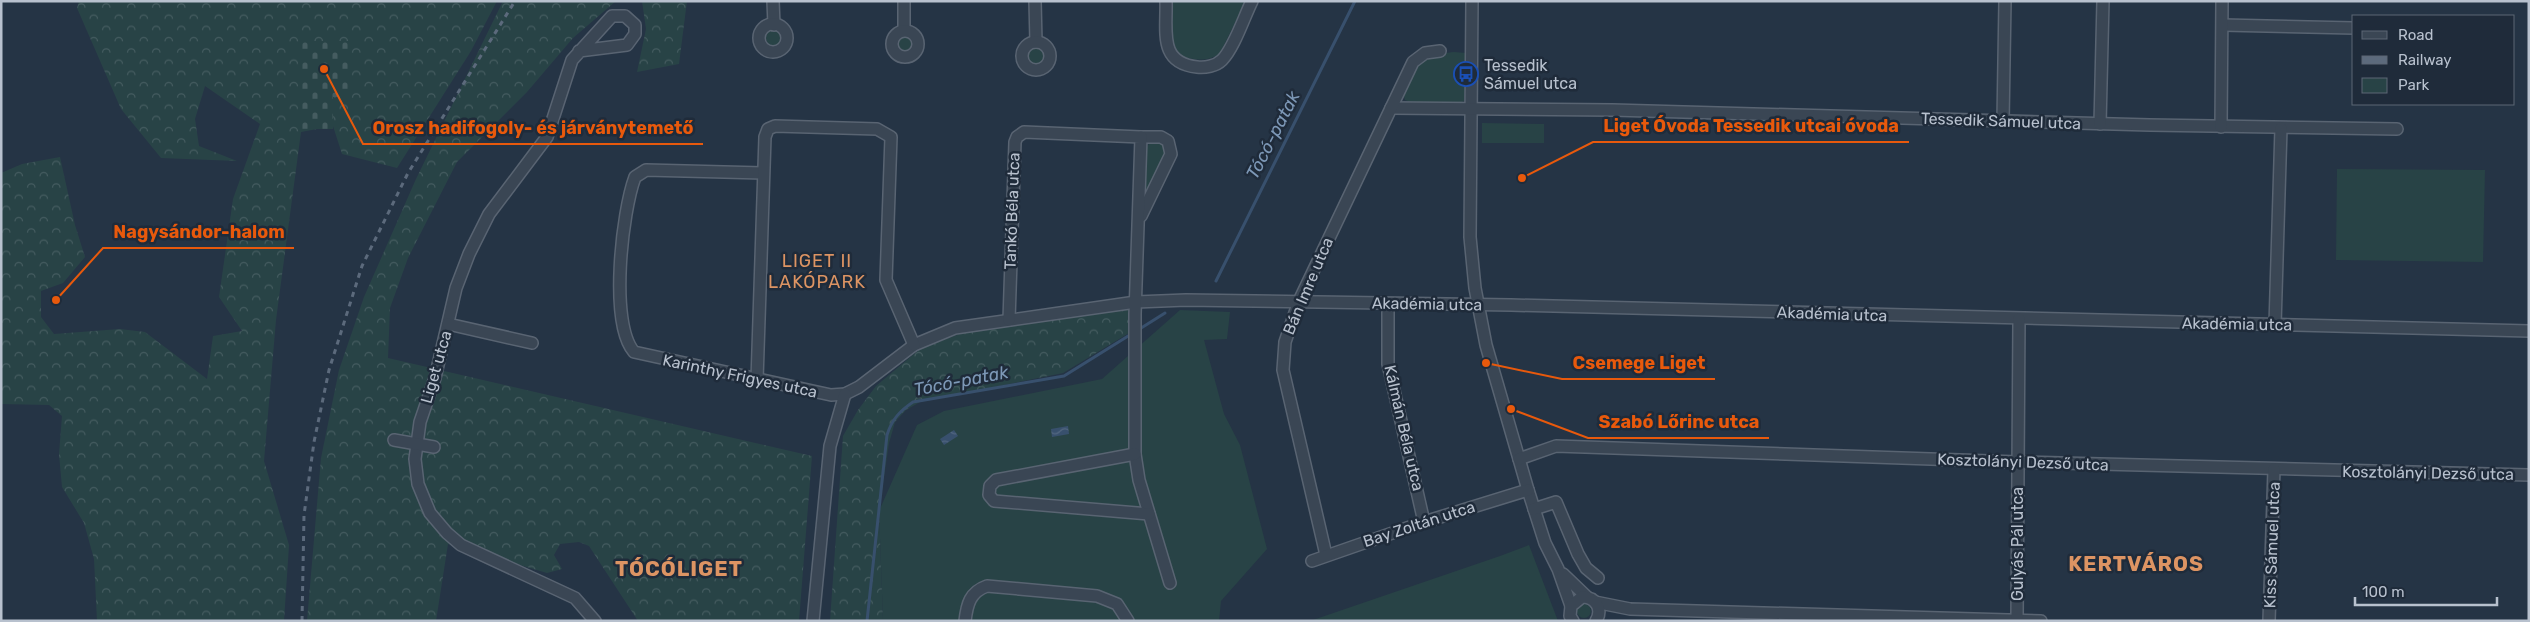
<svg xmlns="http://www.w3.org/2000/svg" width="2530" height="622" viewBox="0 0 2530 622" font-family="Rubik,sans-serif">
<defs>
<pattern id="forest-crowns" width="20" height="18" patternUnits="userSpaceOnUse" patternTransform="scale(1.25)"><rect width="20" height="18" fill="#284346"/><path d="M2 6a3 3 0 1 1 6 0M12 15a3 3 0 1 1 6 0" fill="none" stroke="#455c60"/></pattern>
<pattern id="cemetery-stones" width="16" height="16" patternUnits="userSpaceOnUse" patternTransform="scale(1.25)"><rect width="16" height="16" fill="#284346"/><path d="M2 7V4a2 2 0 0 1 4 0v3zM10 15v-3a2 2 0 0 1 4 0v3z" fill="#455c60"/></pattern>
<pattern id="water-waves" width="16" height="10" patternUnits="userSpaceOnUse" patternTransform="scale(1.25)"><rect width="16" height="10" fill="#38506d"/><path d="M0 5q4-4 8 0t8 0" fill="none" stroke="#536781"/></pattern>
</defs>
<rect width="100%" height="100%" fill="#253445"/>
<!-- green -->
<g fill="#284346">
<path d="M1171,1H1246L1220,53C1209,63 1189,60 1176,54L1173,46Z"/>
<circle cx="774" cy="38" r="8"/>
<circle cx="905" cy="43" r="8"/>
<circle cx="1036" cy="56" r="8"/>
<path d="M1454,52L1466,53L1464,101L1457,104L1410,102L1405,100C1400,87 1418,61 1430,56C1437,53 1446,53 1454,52Z"/>
<path d="M1482,123L1544,124V143H1482Z"/>
<path d="M1150,143H1159L1163,146L1165,154L1144,198L1145,149Z"/>
<path d="M2337,169L2485,170L2483,262L2336,260Z"/>
<path d="M1180,310L1230,312L1227,339L1204,340L1224,414L1240,445L1267,549L1221,601L1219,621H883L879,511L917,425L944,411L1102,379Z"/>
<path d="M1529,545L1558,621H1310L1500,556Z"/>
<circle cx="1584" cy="611" r="7"/>
</g>
<!-- forest -->
<g fill="url(#forest-crowns)">
<path d="M79,1H497L471,51L397,168L342,154L333,126L301,132L276,320L264,461L289,545L284,621H97L94,559L84,523L62,487L59,454L62,416L49,405L1,404V173L22,164L60,157L75,225L85,257L63,283L41,291V317L54,334L120,329L145,332L207,379L213,336L242,331L219,297L233,199L260,124L205,86L195,119L199,146L237,161L161,158L121,109L77,8Z"/>
<path d="M503,1H616L573,38L527,92L457,162L408,258L390,308L388,358L812,456L799,621H638L589,546L579,542L560,544L554,555L562,569L547,573L448,544L436,621H307L321,458L339,370L364,297L416,179Z"/>
<path d="M642,1H687L679,64L637,72L646,29Z"/>
<path d="M1129,306V333L1063,373L920,402L906,410L895,422L889,443L879,511L883,621H830L843,436L858,410L876,386L920,349L986,324Z"/>
</g>
<!-- cemetery -->
<path fill="url(#cemetery-stones)" d="M299,41H349L348,97H333V129H298Z"/>
<!-- water -->
<g fill="url(#water-waves)">
<path d="M1068,426L1069,434L1052,437L1051,429Z"/>
<path d="M954,430L958,436L944,445L940,439Z"/>
</g>
<g fill="none" stroke-linecap="round" stroke-linejoin="round">
<!-- stream -->
<g stroke="#38506d" stroke-width="3">
<path d="M1216,281L1355,1"/>
<path d="M1138,330L1165,313"/>
<path d="M867,621L887,435C892,419 900,411 913,402L1064,376L1133,333"/>
</g>
<defs>
<g id="street">
<path d="M773,1L774,25"/>
<path d="M904,1V30"/>
<path d="M1035,1L1036,42"/>
<path d="M1166,1C1167,31 1158,63 1197,67C1205,68 1216,66 1222,60C1234,48 1244,17 1252,1"/>
<path d="M1472,1L1470,237L1475,288L1486,345L1528,490L1545,543L1558,569L1571,606"/>
<circle cx="773" cy="38" r="14"/>
<path d="M2223,25L2354,28"/>
<circle cx="905" cy="44" r="13"/>
<circle cx="1036" cy="56" r="14"/>
<path d="M579,51L627,45L635,34V25L625,16H612L572,60L547,137L489,214L469,254L456,288L435,378L420,422L415,459L418,484L430,513L447,533L461,545L575,598L595,621"/>
<path d="M1391,108L1613,110L2150,125L2397,129"/>
<path d="M2003,121L2005,1"/>
<path d="M2100,124L2103,1"/>
<path d="M2221,127L2222,1"/>
<path d="M1141,137H1161L1168,141L1171,154L1141,216"/>
<path d="M763,173L646,170L635,177C622,212 609,323 634,352L831,395L845,394L859,387L914,345L955,328L1136,302L1186,300L1511,305L2529,331"/>
<path d="M1388,305V364L1424,522"/>
<path d="M1009,320L1015,142L1017,137L1024,132L1141,137L1135,314V454L1139,480L1170,583"/>
<path d="M448,324L532,343"/>
<path d="M2275,325L2281,128"/>
<path d="M757,380L765,137L768,129L775,126L877,129L891,137L886,280L914,345"/>
<path d="M394,440L434,447"/>
<path d="M1135,454L996,480L990,486L989,495L994,501L1149,514"/>
<path d="M1519,459L1556,446L2018,462L2529,475"/>
<path d="M1534,509L1556,502L1578,554L1586,568L1598,578"/>
<path d="M1326,555L1283,370L1285,342L1299,301L1413,62L1425,53L1440,51"/>
<path d="M1312,561L1424,522L1528,490"/>
<path d="M1563,574L1587,597"/>
<path d="M1595,602L1630,609L2041,621"/>
<path d="M2017,620L2019,319"/>
<path d="M813,621L830,446L845,394"/>
<path d="M965,621C967,604 970,592 987,586L1097,596L1117,604L1128,621"/>
<path d="M1573,621L1570,616L1571,606L1582,597C1596,597 1603,609 1596,621"/>
<path d="M2269,621L2274,469"/>
</g>
</defs>
<!-- street casing -->
<use href="#street" stroke="#596472" stroke-width="14"/>
<!-- street -->
<use href="#street" stroke="#3a4654" stroke-width="11"/>
<!-- rail -->
<path stroke="#5c6a7c" stroke-width="3" stroke-dasharray="5 5" stroke-linecap="butt" d="M302,621L304,515L314,442L329,370L362,266L408,173L515,1"/>
</g>
<!-- icons -->
<defs>
<symbol id="bus-ring" viewBox="-11 -11 22 22"><circle r="9.5" fill="#1f2b3a" stroke="#1a4fb4" stroke-width="1.5"/><path d="M-5-6H5V4H4V6H2V4H-2V6H-4V4H-5ZM-3.5-4V0h7V-4ZM-3.5 1.2v1.5H-2V1.2ZM2 1.2v1.5H3.5V1.2Z" fill="#1a4fb4"/></symbol>
</defs>
<g fill-rule="evenodd">
<use href="#bus-ring" x="1452" y="60" width="28" height="28"/>
</g>
<g text-anchor="middle" dominant-baseline="central" stroke-width="5" stroke-linejoin="round" paint-order="stroke">
<!-- poi labels -->
<g font-size="16" fill="#b8c1ce" stroke="#1f2b3a" text-anchor="start">
<text x="1484" y="65">Tessedik<tspan x="1484" dy="18">Sámuel utca</tspan></text>
</g>
<!-- street labels -->
<g font-size="16" fill="#b8c1ce" stroke="#1f2b3a">
<text transform="translate(2001 121) rotate(2)">Tessedik Sámuel utca</text>
<text transform="translate(1012 211) rotate(-88)">Tankó Béla utca</text>
<text transform="translate(1308 286) rotate(-67)">Bán Imre utca</text>
<text transform="translate(1427 304) rotate(1)">Akadémia utca</text>
<text transform="translate(1832 314) rotate(2)">Akadémia utca</text>
<text transform="translate(2237 324) rotate(1)">Akadémia utca</text>
<text transform="translate(436 367) rotate(-74)">Liget utca</text>
<text transform="translate(740 376) rotate(12)">Karinthy Frigyes utca</text>
<text transform="translate(1404 428) rotate(77)">Kálmán Béla utca</text>
<text transform="translate(2023 462) rotate(2)">Kosztolányi Dezső utca</text>
<text transform="translate(2428 473) rotate(1)">Kosztolányi Dezső utca</text>
<text transform="translate(1419 524) rotate(-18)">Bay Zoltán utca</text>
<text transform="translate(2017 544) rotate(-90)">Gulyás Pál utca</text>
<text transform="translate(2272 545) rotate(-88)">Kiss Sámuel utca</text>
</g>
<!-- water labels -->
<g font-size="18" font-style="italic" fill="#7d98b7" stroke="#1f2b3a">
<text transform="translate(1273 135) rotate(-63)">Tócó-patak</text>
<text transform="translate(961 381) rotate(-11)">Tócó-patak</text>
</g>
<!-- neighbourhood labels -->
<g font-size="18" letter-spacing="1" fill="#dd9463" stroke="#1f2b3a">
<text x="817" y="261">LIGET II<tspan x="817" dy="21">LAKÓPARK</tspan></text>
</g>
<!-- district labels -->
<g font-size="21" font-weight="bold" letter-spacing="1" fill="#dd9463" stroke="#1f2b3a">
<text x="2136" y="563">KERTVÁROS</text>
<text x="679" y="568">TÓCÓLIGET</text>
</g>
</g>
<!-- callouts -->
<path fill="none" stroke="#e8590c" stroke-width="2" d="M1522 178L1593 142H1909M324 69L363 144H703M56 300L103 248H294M1486 363L1562 379H1715M1511 409L1588 438H1769"/>
<g fill="#e8590c" stroke="#1f2b3a" stroke-width="2">
<circle cx="1522" cy="178" r="5"/>
<circle cx="324" cy="69" r="5"/>
<circle cx="56" cy="300" r="5"/>
<circle cx="1486" cy="363" r="5"/>
<circle cx="1511" cy="409" r="5"/>
</g>
<g font-size="18" text-anchor="middle" font-weight="bold" fill="#e8590c" stroke="#1f2b3a" stroke-width="5" stroke-linejoin="round" paint-order="stroke">
<text x="1751" y="132">Liget Óvoda Tessedik utcai óvoda</text>
<text x="533" y="134">Orosz hadifogoly- és járványtemető</text>
<text x="199" y="238">Nagysándor-halom</text>
<text x="1639" y="369">Csemege Liget</text>
<text x="1679" y="428">Szabó Lőrinc utca</text>
</g>
<!-- border -->
<rect width="2530" height="622" fill="none" stroke="#b8c1ce" stroke-width="5"/>
<!-- legend -->
<rect x="2352" y="15" width="162" height="90" fill="#1f2b3a" stroke="#5c6775"/>
<rect x="2362" y="31" width="25" height="8" fill="#3a4654" stroke="#5c6775"/>
<text x="2398" y="40" font-size="15" fill="#b8c1ce">Road</text>
<rect x="2362" y="56" width="25" height="8" fill="#5c6a7c" stroke="#5c6775"/>
<text x="2398" y="65" font-size="15" fill="#b8c1ce">Railway</text>
<rect x="2362" y="78" width="25" height="15" fill="#284346" stroke="#5c6775"/>
<text x="2398" y="90" font-size="15" fill="#b8c1ce">Park</text>
<!-- scale -->
<path d="M2355 597v8h142v-8" fill="none" stroke="#b8c1ce" stroke-width="2.5"/>
<text x="2362" y="597" font-size="15" fill="#b8c1ce" stroke="#1f2b3a" stroke-width="4" paint-order="stroke">100 m</text>
</svg>
